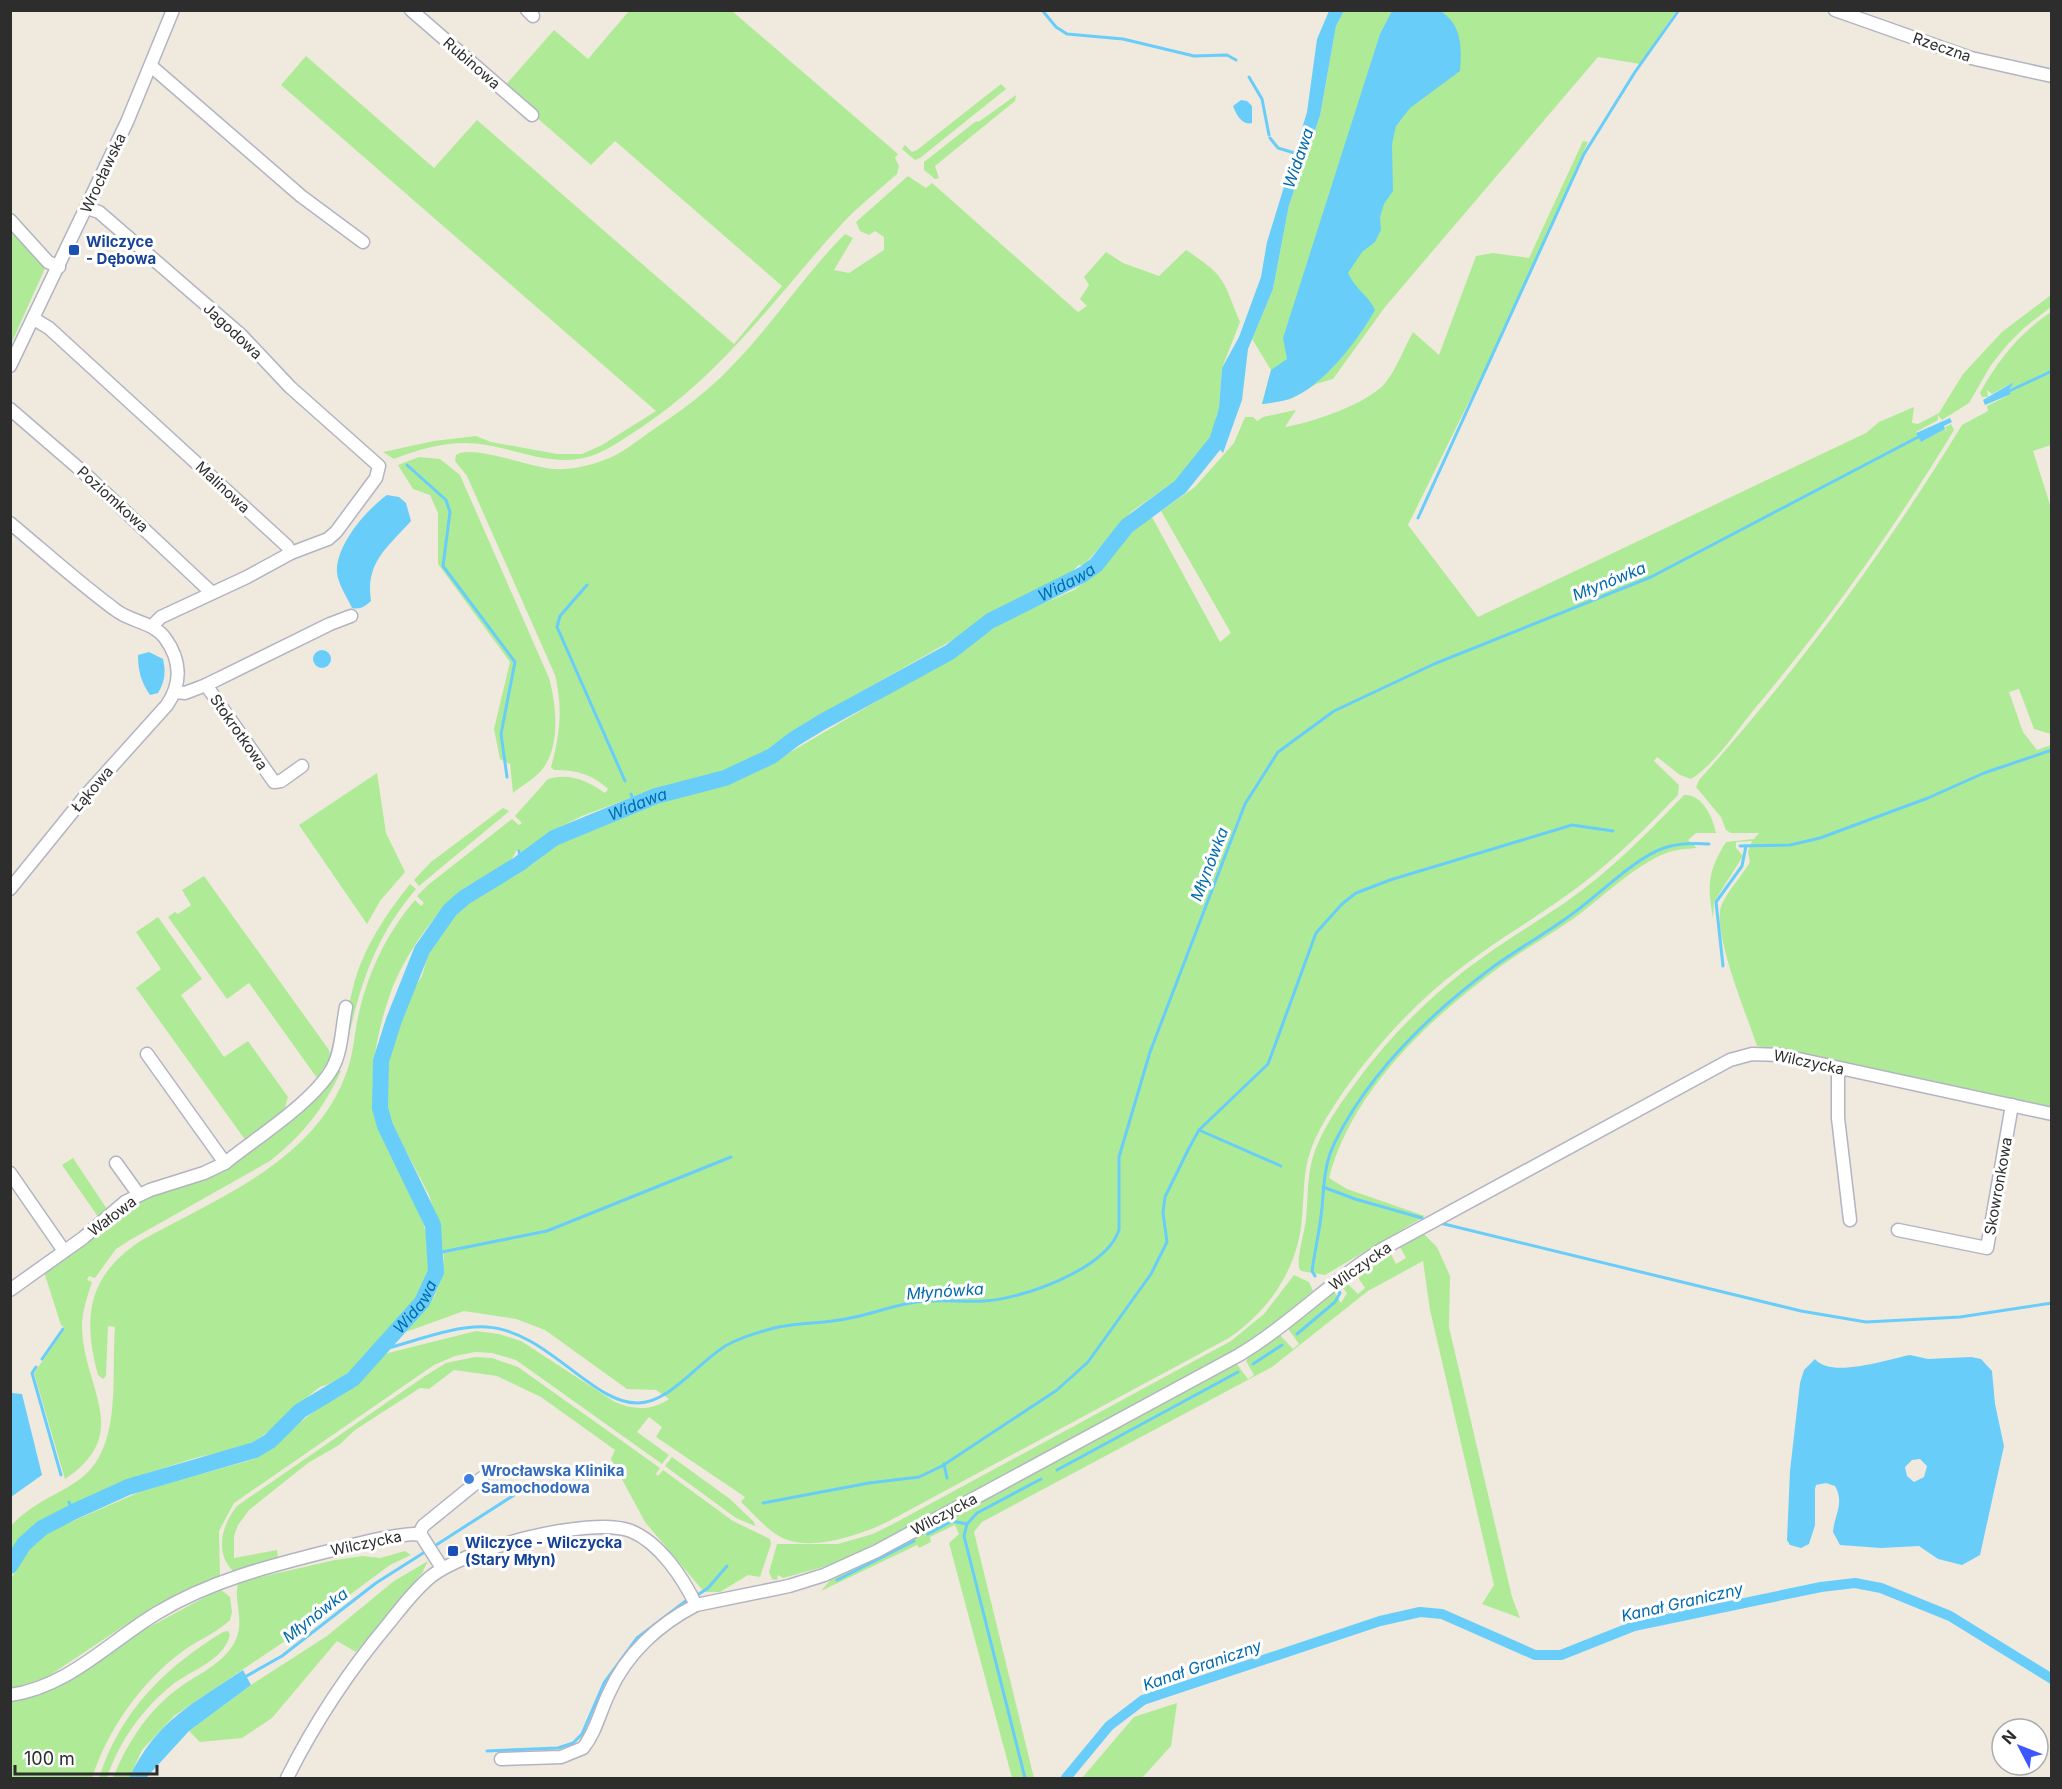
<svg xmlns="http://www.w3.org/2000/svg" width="2062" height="1789" viewBox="0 0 2062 1789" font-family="Inter,sans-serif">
<rect width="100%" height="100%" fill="#f0e9de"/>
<!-- green -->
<g fill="#afeb96">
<path d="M629,11H732L898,154L895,158L899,166L897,174C878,191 857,207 840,226C774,299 725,371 642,427C626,437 609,450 591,456C549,470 507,443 465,443C440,443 417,450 394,459L383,452L434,441L476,436L491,442L557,454H582L602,445L656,411L281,85L306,56L434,168L477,120L734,344L782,286L615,141L591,165L503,88L554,30L588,59Z"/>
<path d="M1344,11H1676L1640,64L1598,57L1385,307L1333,379L1316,384L1291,399L1262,404L1271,370L1252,339L1273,289L1289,205L1320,116L1336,26Z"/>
<path d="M1001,84L1006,89L920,158L915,160L902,149L905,145L912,152L917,150Z"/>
<path d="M1016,95L1015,101L935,166L939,178L935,179L924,170V162L975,122L980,121Z"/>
<path d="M1583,141L1588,142L1494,351L1408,525L1478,617L1866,433L1879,422L1914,407L1912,423L1918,424L1939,413L1963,374L2002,332L2051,295V307L2025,327L2007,345L1991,365L1969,403L1942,420L1938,415V420L1916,432L1921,442L1945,429L1948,433L1945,427L1951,424L1954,430C1894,529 1827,623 1752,712C1736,732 1713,766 1691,779L1680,775L1657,757L1654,761L1679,785L1678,795C1648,826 1617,857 1582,884C1543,914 1501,937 1462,967C1417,1001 1379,1042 1346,1088C1331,1110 1315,1133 1308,1159C1303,1179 1304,1198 1302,1218C1298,1268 1270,1310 1229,1338L891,1520C864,1534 808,1554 779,1536C765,1528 753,1513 741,1502L745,1497L656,1437L662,1427L649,1417L637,1432L669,1455L662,1464L516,1360L492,1353L475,1352L455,1356L434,1365L234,1503L219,1531L220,1576L154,1606L47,1677L11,1689L10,1580L33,1544L48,1532L142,1491L254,1459L326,1402L345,1392L384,1354L476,1331L499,1334L521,1341L615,1402C633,1410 652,1411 669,1399L656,1390L627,1389L545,1330L516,1319L464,1311L406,1332L434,1297L442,1277L444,1257L439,1228L429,1195L391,1122L384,1093L385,1069L406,1001L422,976L429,951L458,909L533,864L557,845L670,799L739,780L789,753L960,652L1006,620L1074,590L1101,571L1129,534L1152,517L1220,642L1231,633L1161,511L1195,487L1234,443L1245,417H1253L1257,421L1263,417L1296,410L1285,427C1311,423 1370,403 1386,382C1397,368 1404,348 1413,332L1439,355L1476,256L1493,253L1529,258Z"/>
<path d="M908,176L926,188L932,183L1078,312L1087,306L1080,299L1089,285L1084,277L1106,252L1123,263L1159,276L1186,250C1227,277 1222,279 1240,322L1222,368L1219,407L1211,439L1181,477L1131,512L1084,565H1079L1067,576L1036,592L1005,605L958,637L806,723L764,752L713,776L641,794L582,816L550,832L522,853L520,850L516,851C509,871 480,877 463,889C436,910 404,957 392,989C376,1032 365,1087 380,1132C384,1144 393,1156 399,1168C416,1203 444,1254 421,1293C411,1311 394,1326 380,1341C361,1360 346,1380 320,1387C297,1404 277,1428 253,1442C237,1451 213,1453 195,1458C128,1479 60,1500 11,1552V1526C34,1501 55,1497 80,1479C123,1448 111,1375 115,1327L108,1326L106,1376L103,1379L98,1375C82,1316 88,1275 142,1240C219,1197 316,1161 347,1071C353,1055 354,1038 357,1022C366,977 385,935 415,900L421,906L424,903L417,896L428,885L512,819L519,825L522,823L515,816L548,779C570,773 586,780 605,793L608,789C592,774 576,770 554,770L551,767C560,735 563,708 555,675L467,476L455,461L456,455C471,444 534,468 554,469C570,470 589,466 604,460C622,454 638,440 654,429C681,411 707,392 729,369C771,327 803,276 845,234L853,238L834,270L849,273L884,250V237L875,231L869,235L860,231L856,222Z"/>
<path d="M11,227L46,266L11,344Z"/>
<path d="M2051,312V445L2033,451L2051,508V734L2034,729L2019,689L2009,692L2023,732L2037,750L2051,745V1108L1757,1046C1748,1018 1710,928 1722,904C1729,889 1742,876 1750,862L1748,852L1752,841L1736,842V848L1743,856L1714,902L1713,918C1707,884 1708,871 1726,842L1754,839L1759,833H1731L1726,830L1721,817L1696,787L1699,780C1798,670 1885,551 1962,425L1988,411L1987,406L2011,394L2009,390L2014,382L1992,394L1987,390L1988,397H1982L1980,393C1998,360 2020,333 2051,312Z"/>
<path d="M419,457L440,459L460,475L549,678C557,706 561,751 539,773C531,781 521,786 513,793L510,764L500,759L494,729L510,662L438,564V513L430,495L413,489L398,465Z"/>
<path d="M377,773L386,833L405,872L380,901L367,924L299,825Z"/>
<path d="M1684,795C1703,794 1713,818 1716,833H1696L1688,840L1697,848C1687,849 1675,849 1666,853C1632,867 1602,898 1573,919C1547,937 1519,952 1493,972C1425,1023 1351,1093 1329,1178L1347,1189L1425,1216L1325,1275L1301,1271C1294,1264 1305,1232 1306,1219C1308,1199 1307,1180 1312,1160C1320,1132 1337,1108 1354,1085C1385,1042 1422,1004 1464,971C1496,946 1532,925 1566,902C1610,871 1647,834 1684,795Z"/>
<path d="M503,808L509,811L507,813L419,886L414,880L431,862Z"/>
<path d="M204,876L329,1050L331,1057L317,1078L249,983L227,999L168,917L175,912L178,914L191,905L182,890Z"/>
<path d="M410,884L416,889C368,946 358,995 342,1066L337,1065C343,1040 346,1014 353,988C362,950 386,914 410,884Z"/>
<path d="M158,917L202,979L181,995L224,1057L248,1041L288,1097L284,1111L246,1141L136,988L161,969L136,932Z"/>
<path d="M336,1069L341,1071C324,1108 303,1135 270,1161L130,1240L116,1249L95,1278L89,1276L87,1280L92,1282C87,1297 82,1312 82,1327C83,1388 134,1433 65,1479L34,1373L65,1328L61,1325L44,1272L117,1214L144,1196L200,1179Z"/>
<path d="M73,1158L109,1212L99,1218L62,1165Z"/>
<path d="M1420,1234L1425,1235L1437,1247L1450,1276L1449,1327L1512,1597L1520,1618L1482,1604L1494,1585L1430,1310L1423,1261L1368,1291L1272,1367L982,1522L974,1532L1034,1778H1012L949,1543L959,1534L955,1525L930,1537L931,1542L919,1548L917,1545L821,1591L832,1578L888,1552L1236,1363L1248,1379L1254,1375L1246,1361L1249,1356L1280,1335L1293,1349L1299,1344L1289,1330L1290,1326L1334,1291L1341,1303L1347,1293L1340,1285L1345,1281L1358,1294L1365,1288L1356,1274L1383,1256L1391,1254L1396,1264L1406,1258L1400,1247Z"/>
<path d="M1294,1275L1309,1282L1313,1291L1258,1337L924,1520L834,1564L783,1578L778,1575L777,1580L772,1579L769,1572L777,1544H838L873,1534L893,1524L1231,1341L1264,1314Z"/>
<path d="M475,1357L492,1358L518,1367L660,1468L656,1474L658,1476L663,1470L733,1521L770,1539L771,1544L760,1577L748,1575L720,1592H704L645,1522L611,1459L615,1450L541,1397L497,1376L454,1370L429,1389L420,1388L355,1430L339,1445L308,1463L249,1510L238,1525L234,1536V1558L277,1550L278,1558L233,1571C214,1552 222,1525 237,1506L425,1376L446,1363Z"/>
<path d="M672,1457L730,1499L754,1522L755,1526L736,1518L665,1466Z"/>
<path d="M405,1551L411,1555L390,1565L313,1622L174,1716L142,1750L129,1778H113C127,1743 148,1710 180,1687C198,1674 217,1667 231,1648C249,1624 231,1599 239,1582L335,1560L363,1556L380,1558Z"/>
<path d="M428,1561L422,1573L356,1652L337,1641L272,1718L242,1738L200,1742L189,1731L251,1685L327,1636L394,1581Z"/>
<path d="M220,1589L230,1597L232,1612L230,1620C217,1633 198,1640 183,1651C141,1682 108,1729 92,1778H11V1701L30,1697L56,1688L87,1669L129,1638Z"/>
<path d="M223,1632L228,1631L230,1635C223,1661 193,1669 172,1685C143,1708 118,1743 107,1778H99C120,1712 164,1668 223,1632Z"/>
<path d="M1177,1703L1171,1746L1142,1778H1082L1134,1717Z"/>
</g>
<!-- water -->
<g fill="#69cdfa" fill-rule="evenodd">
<path d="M1329,11H1344L1336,26L1320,116L1289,205L1273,289L1248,349L1242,400L1223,453L1211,439L1219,407L1222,368L1239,337L1261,277L1267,242L1307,112L1317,39Z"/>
<path d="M1440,11C1462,24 1462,47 1460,71L1410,108L1396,126L1392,144L1393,191L1384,204L1380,217L1381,230L1375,242L1362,252L1348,273C1355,289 1369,296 1375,310C1359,339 1322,388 1289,399C1280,402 1271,403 1262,404L1271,370L1287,359L1283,338L1380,34L1392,11Z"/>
<path d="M1241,100L1247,101L1252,106V123C1242,126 1236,114 1233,106Z"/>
<path d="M2014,382L2009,390L2011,394L1985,405L1983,400Z"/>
<path d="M1950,418L1952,422L1944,426L1945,429L1921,442L1916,433Z"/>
<path d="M387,495L399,497L406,503L411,521C388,547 365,562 371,601C365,606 361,610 352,608C347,597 338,584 337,573C335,546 366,510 387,495Z"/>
<circle cx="322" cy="659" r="9"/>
<path d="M149,652L163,659C166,672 165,681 158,693L150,695C141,682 138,671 138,655Z"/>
<path d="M1910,1355L1928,1359L1971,1357L1981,1359L1992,1371L1995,1404L2004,1446L1980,1555L1962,1565L1938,1559L1919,1546L1881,1548L1840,1545L1833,1532C1834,1516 1845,1503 1835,1486L1826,1483L1816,1485L1815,1489V1525L1809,1544L1801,1548L1790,1545L1787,1540L1790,1471L1800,1383L1804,1370L1815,1359C1831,1379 1888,1359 1910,1355ZM1920,1459L1927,1466L1924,1477L1914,1482L1907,1476L1905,1467L1912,1460Z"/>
<path d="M12,1393L22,1394L42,1475L11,1497Z"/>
<path d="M243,1670L251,1685L189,1731L146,1778H129C157,1720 191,1705 243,1670Z"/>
</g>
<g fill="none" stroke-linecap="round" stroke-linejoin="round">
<!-- stream -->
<g stroke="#69cdfa" stroke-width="3">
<path d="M1042,10L1056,27L1067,34L1123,39L1194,56L1227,55L1236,60"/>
<path d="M1249,77L1262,99L1269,135"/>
<path d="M1270,138L1278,148L1298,154"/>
<path d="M2007,392L2052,371"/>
<path d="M407,465L446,500L450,512L443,566L515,662L501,734L507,777"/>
<path d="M1418,518L1584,154L1635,72L1679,10"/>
<path d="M587,585L560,616L557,627L625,781"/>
<path d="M631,794L635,805"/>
<path d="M1740,846L1790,845L1820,838L1928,798L1984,773L2052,750"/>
<path d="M519,851L521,862"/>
<path d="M1723,966L1716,902L1742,866L1746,846"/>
<path d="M1199,1130L1281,1166"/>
<path d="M1323,1187L1355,1199L1422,1218"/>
<path d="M1440,1223L1801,1311L1866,1322L1960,1317L2052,1303"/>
<path d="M437,1253L547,1231L731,1157"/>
<path d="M1315,1276L1312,1271C1315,1250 1320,1229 1322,1208C1324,1185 1324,1164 1335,1142C1369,1073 1428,1016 1489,970C1514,951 1542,936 1568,917C1596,898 1634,858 1664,848C1678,843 1694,843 1709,844"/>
<path d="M1297,1334L1335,1302L1340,1293L1338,1290"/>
<path d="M381,1350C413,1342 454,1325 487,1327C547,1331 592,1404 638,1403C670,1403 699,1361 727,1345C740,1338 759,1332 774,1328C799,1322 825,1324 850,1318C872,1314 894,1305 916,1302C938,1299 962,1302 984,1301C1023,1299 1106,1269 1119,1230V1157L1150,1052L1245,804L1278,752L1334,711L1434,664L1651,577L1920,436"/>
<path d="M42,1359L63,1329"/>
<path d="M1253,1364L1282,1345"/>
<path d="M36,1367L32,1373L61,1475"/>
<path d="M944,1464L947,1478"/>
<path d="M1057,1470L1238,1372"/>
<path d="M69,1502L73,1512"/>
<path d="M763,1503L869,1483L919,1477L942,1466L1057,1390L1088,1362L1151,1274L1167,1242L1163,1213L1165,1197L1189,1148L1199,1130L1268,1064L1316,933L1342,904L1356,893L1390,880L1572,825L1613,831"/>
<path d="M928,1534L952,1521L967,1524"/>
<path d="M433,1547L525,1488"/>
<path d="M837,1580L914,1541"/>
<path d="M699,1594L708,1588L727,1566"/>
<path d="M243,1678L282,1656L376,1583L428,1550"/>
<path d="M487,1751L558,1748L573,1743L582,1734L604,1683L637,1638L687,1600"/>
<path d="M1025,1778L964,1536L967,1524L977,1513L1041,1479"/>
</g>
<!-- canal -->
<path stroke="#69cdfa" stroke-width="10" d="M1066,1778L1109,1726L1143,1700L1380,1621L1420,1612L1442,1614L1535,1655H1561L1634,1626L1821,1587L1855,1583L1881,1588L1950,1616L2052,1679"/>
<!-- river -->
<path stroke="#69cdfa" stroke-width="16" id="s1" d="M10,1566L24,1544L42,1528L73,1512L128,1487L255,1450L270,1441L300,1411L353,1379L422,1302L436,1272L433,1225L385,1126L380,1108L381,1061L394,1020L422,950L450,910L465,897L519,864L554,838L656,796L725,778L772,756L794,739L822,722L950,652L990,621L1082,575L1096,565L1127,526L1180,487L1217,441L1223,422"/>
<defs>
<g id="minor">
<path d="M411,10L532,115"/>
<path d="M527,10L533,16"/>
<path d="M1835,10L1971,58L2052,76"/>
<path d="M151,66L301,196L363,242"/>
<path d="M87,208L99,212L241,335L290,387L379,466L376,478L336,532L328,539L291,553"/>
<path d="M10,220L48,262L59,267"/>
<path d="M34,319L49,328L287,546L291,553L247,577L161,617L152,626"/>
<path d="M10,366L127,122L173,10"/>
<path d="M10,409L83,472L212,593"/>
<path d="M10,523C46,553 80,584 117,611C132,622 153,622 165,638C181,660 182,683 167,705L87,794L10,889"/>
<path d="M206,685L274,782L281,781L302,766"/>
<path d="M175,692L185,693L206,685L330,624L351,616"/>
<path d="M1838,1068V1118L1850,1220"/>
<path d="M116,1163L139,1195"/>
<path d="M225,1163C256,1138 315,1101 333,1067C342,1050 342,1026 346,1007"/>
<path d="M10,1173L64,1251"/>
<path d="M1898,1230L1987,1248L2012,1105"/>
<path d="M10,1290L83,1238L125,1202L150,1190L204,1173L225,1163L147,1054"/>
<path d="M419,1534L423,1526L482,1478"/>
<path d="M10,1695C68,1687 109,1642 157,1613C210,1581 269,1566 329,1551C357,1544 385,1536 414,1534L421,1535L442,1568"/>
<path d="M501,1759L561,1757L583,1748C596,1732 600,1711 609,1693C626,1654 659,1624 696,1605"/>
<path d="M287,1778C316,1720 347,1673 389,1623C401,1608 413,1592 428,1579C460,1550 590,1515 631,1531C660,1543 683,1578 696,1605L789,1586L824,1575L877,1551L1239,1355C1292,1323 1333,1279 1386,1247L1730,1060L1752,1054L1780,1055L2052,1114"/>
</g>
</defs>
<!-- minor casing -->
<use href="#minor" stroke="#b2b4c2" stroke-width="15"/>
<!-- minor -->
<use href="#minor" stroke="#fff" stroke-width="12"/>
</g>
<!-- markers -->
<g fill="#1a4fb4" stroke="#fff" stroke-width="2">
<rect x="68" y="244" width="12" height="12" rx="3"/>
<rect x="447" y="1545" width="12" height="12" rx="3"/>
</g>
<circle fill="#3f7fe0" stroke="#fff" stroke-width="2" cx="469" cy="1479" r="6"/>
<g text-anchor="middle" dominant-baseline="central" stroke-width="6" stroke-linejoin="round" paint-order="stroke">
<!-- street labels -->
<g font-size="15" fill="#2d2d2d" stroke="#fff">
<text transform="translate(1942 47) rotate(19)">Rzeczna</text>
<text transform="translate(472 63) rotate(41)">Rubinowa</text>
<text transform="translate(103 173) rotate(-65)">Wrocławska</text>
<text transform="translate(233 331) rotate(43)">Jagodowa</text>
<text transform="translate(223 487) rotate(43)">Malinowa</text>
<text transform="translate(113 499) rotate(42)">Poziomkowa</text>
<text transform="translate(239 732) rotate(55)">Stokrotkowa</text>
<text transform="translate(92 789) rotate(-49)">Łąkowa</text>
<text transform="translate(1809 1062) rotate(12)">Wilczycka</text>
<text transform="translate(1998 1186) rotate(-80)">Skowronkowa</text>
<text transform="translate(112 1216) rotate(-37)">Wałowa</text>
<text transform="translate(1360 1266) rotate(-35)">Wilczycka</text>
<text transform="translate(944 1514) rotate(-28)">Wilczycka</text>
<text transform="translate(366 1543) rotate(-12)">Wilczycka</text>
</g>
<!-- transit labels -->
<g font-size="15" font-weight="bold" fill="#164399" stroke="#fff" text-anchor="start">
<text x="86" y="241">Wilczyce<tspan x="86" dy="17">- Dębowa</tspan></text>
<text x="465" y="1542">Wilczyce - Wilczycka<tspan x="465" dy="17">(Stary Młyn)</tspan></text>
</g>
<!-- shop labels -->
<g font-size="15" font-weight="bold" fill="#366cbe" stroke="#fff" text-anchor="start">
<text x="481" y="1470">Wrocławska Klinika<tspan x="481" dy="17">Samochodowa</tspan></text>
</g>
<!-- water labels -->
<g font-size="16" font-style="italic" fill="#006aae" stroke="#fff">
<text transform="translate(1298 158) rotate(-71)">Widawa</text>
<text stroke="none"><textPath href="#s1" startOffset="1629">Widawa</textPath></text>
<text transform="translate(1609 581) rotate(-22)">Młynówka</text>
<text stroke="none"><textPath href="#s1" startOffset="1143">Widawa</textPath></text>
<text transform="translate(1209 864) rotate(-69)">Młynówka</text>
<text transform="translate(945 1291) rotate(-4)">Młynówka</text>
<text stroke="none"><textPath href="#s1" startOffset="495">Widawa</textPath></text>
<text transform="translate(1682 1602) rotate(-13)">Kanał Graniczny</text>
<text transform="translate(315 1615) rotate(-38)">Młynówka</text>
<text transform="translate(1202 1665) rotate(-19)">Kanał Graniczny</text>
</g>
</g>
<!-- border -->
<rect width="2062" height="1789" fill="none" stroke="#2d2d2d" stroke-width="24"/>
<!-- north arrow -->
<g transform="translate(2020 1747) rotate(312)"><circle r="28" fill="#ffffff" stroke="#ababab" stroke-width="1.5"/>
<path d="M0-4.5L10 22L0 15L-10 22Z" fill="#3c57ff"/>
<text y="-9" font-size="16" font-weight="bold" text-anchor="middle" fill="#2d2d2d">N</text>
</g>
<!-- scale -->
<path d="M15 1765v9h142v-9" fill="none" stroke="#2d2d2d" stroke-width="3"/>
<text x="24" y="1765" font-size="18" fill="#2d2d2d" stroke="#ffffff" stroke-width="4.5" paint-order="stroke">100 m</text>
</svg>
